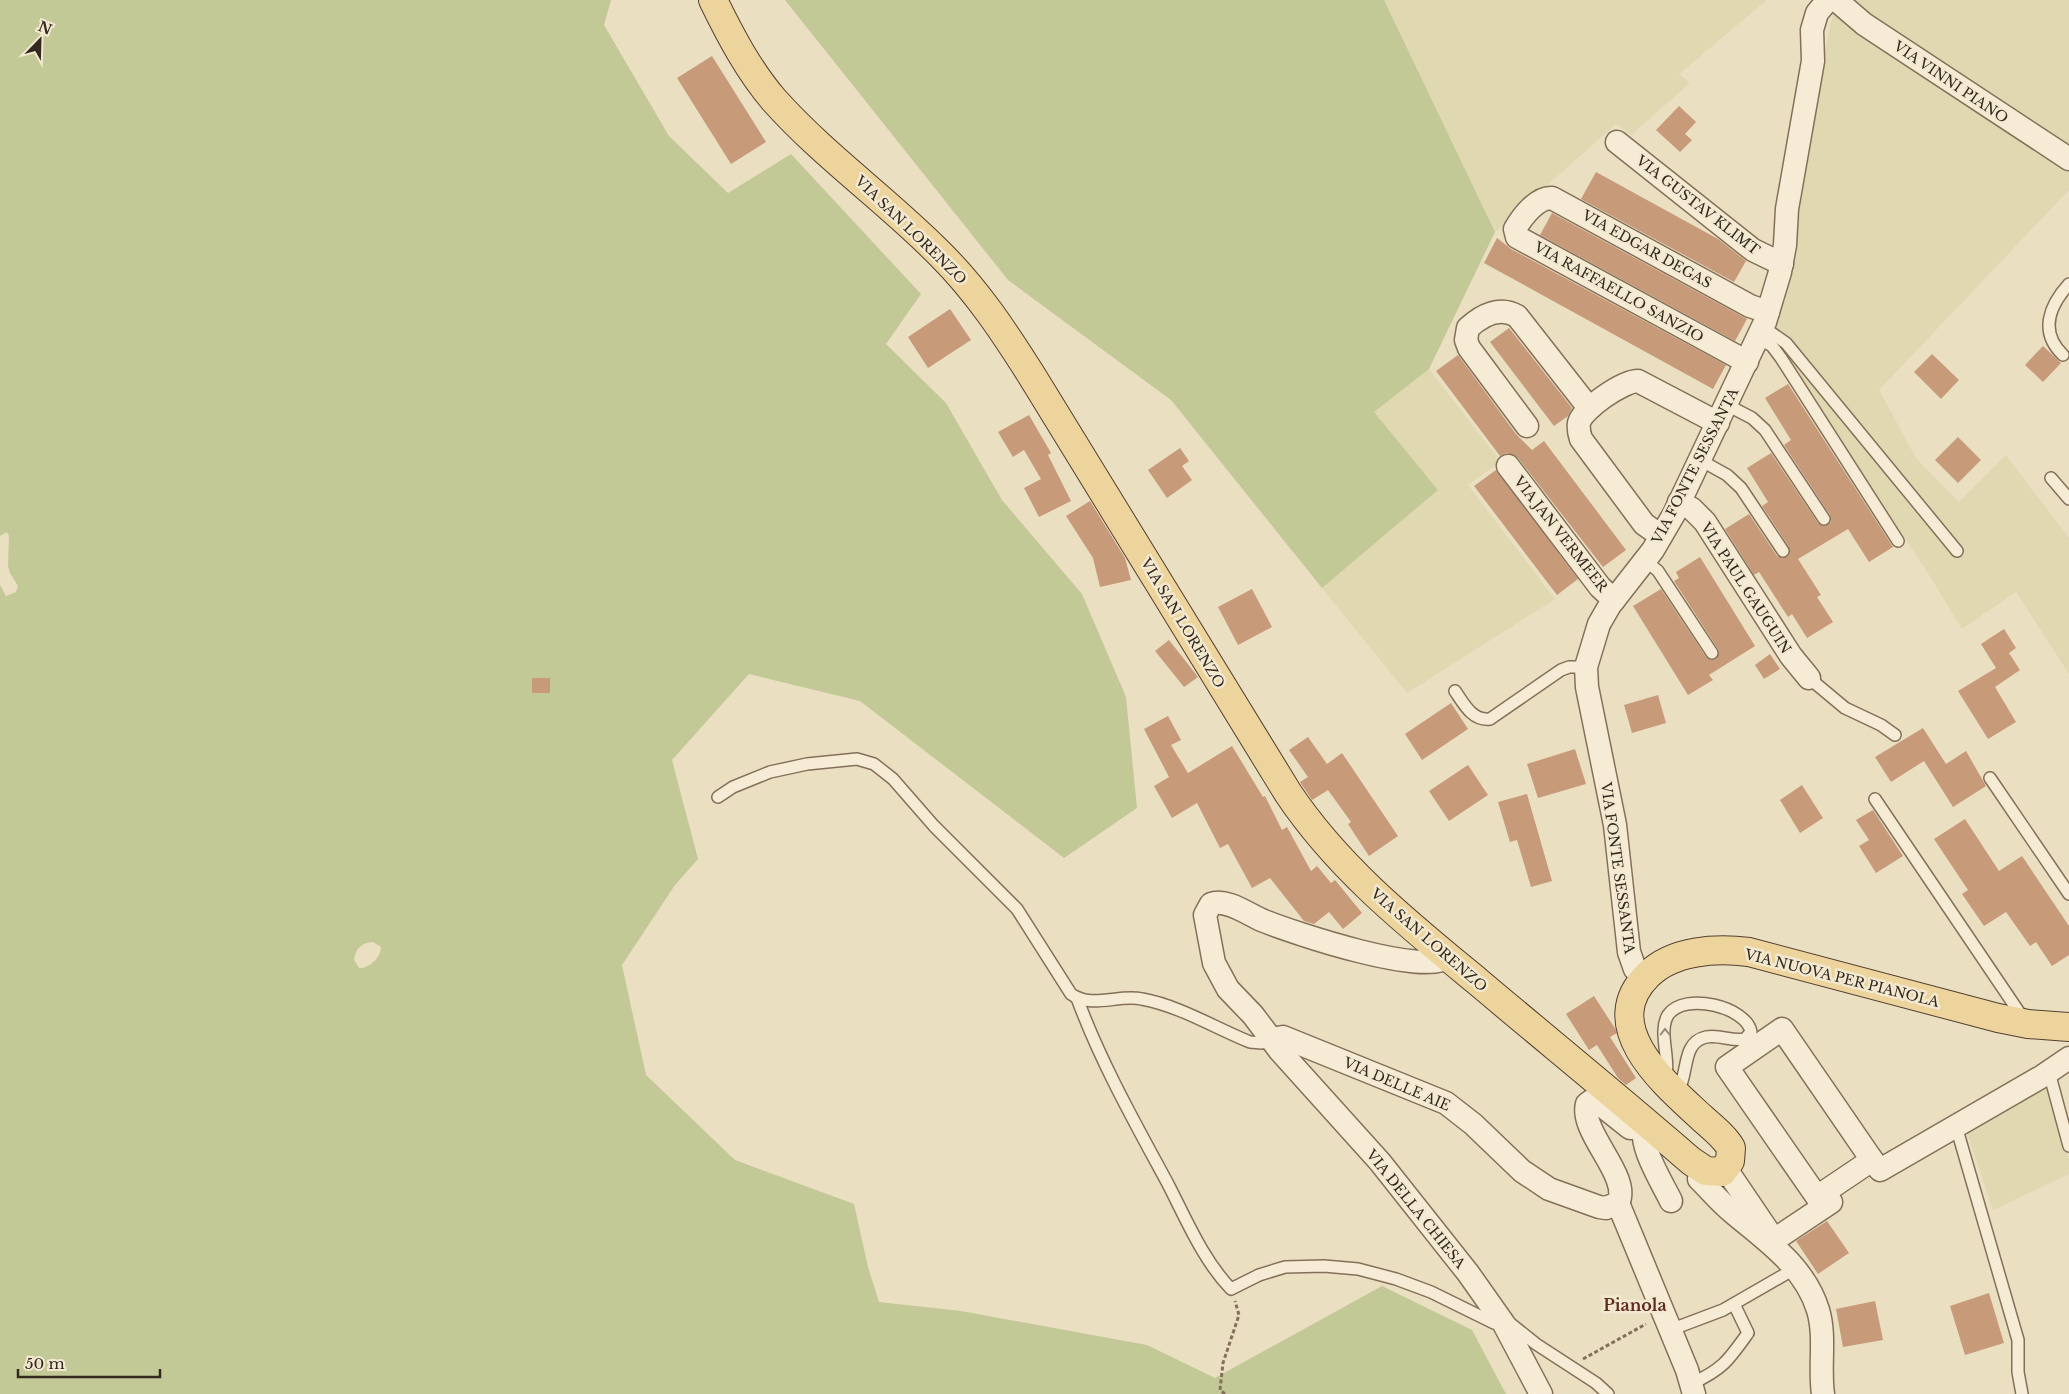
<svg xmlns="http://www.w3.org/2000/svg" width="2069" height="1394" viewBox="0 0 2069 1394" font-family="'Libre Baskerville',serif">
<rect width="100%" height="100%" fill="#ebdfc2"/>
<!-- farmland -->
<g fill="#e0d8b0">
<path d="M1384,0H1767L1679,74L1690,83L1631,135L1616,124L1495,232Z"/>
<path d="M1836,0H2069V190L1879,390L1916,458L1959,502L2006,455L2069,538V674L2016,592L1962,629L1926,570L1787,358L1769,336L1794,268L1803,177L1819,79Z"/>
<path d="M1429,369L1501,462L1468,485L1555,599L1407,693L1322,588L1438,490L1374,412Z"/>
<path d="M2046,1077L2069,1159V1174L1993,1210L1964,1124Z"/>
</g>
<!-- green -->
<g fill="#c3c897" fill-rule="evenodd">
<path d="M0,0H611L604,25L669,136L728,193L791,154L921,294L886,344L946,403L1002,500L1082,594L1126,697L1137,808L1064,858L860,701L749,674L672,760L698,859L675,885L622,965L646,1075L735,1160L854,1204L868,1267L879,1302L961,1311L1147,1345L1215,1378L1382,1286L1472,1330L1506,1394H0V585L6,596L16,592L18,586L10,573L8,566L9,536L7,532L0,536ZM373,942L381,947C381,957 369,969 359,968L354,960C356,948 361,943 373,942Z"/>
<path d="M785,0H1384L1495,232L1429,369L1374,412L1438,490L1322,588L1171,400L1008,280Z"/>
</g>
<!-- building -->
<g fill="#c79a7a">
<path d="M712,56L766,142L731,164L677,78Z"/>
<path d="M1679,106L1696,122L1685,134L1692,140L1680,152L1656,130Z"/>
<path d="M1596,172L1718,239L1746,261L1734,282L1581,199Z"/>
<path d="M1552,213L1747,319L1735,341L1540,235Z"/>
<path d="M1497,238L1511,249L1726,365L1713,389L1484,263Z"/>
<path d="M950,309L971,340L928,368L908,337Z"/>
<path d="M1509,328L1572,408L1568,416L1554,426L1490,342Z"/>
<path d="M2043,346L2061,363L2043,382L2025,365Z"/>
<path d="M1932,354L1959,380L1941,399L1914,372Z"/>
<path d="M1458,355L1516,434L1532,450L1544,441L1626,550L1603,567L1518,458L1507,453L1500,456L1436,371Z"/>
<path d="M1788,384L1893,547L1869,562L1848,529L1798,559L1821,595L1817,597L1833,622L1807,638L1792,614L1788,617L1759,572L1754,575L1725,529L1749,514L1777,556L1783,558L1789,555V547L1762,506L1768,502L1747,468L1771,453L1818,523L1825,526L1831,522L1830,515L1784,445L1791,440L1765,398Z"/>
<path d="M1029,415L1051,453L1048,455L1071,501L1039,517L1024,488L1041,479L1024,450L1013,457L998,432Z"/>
<path d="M1958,437L1981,460L1958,483L1935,460Z"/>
<path d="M1180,448L1189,461L1182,466L1192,480L1167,498L1148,470Z"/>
<path d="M1496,470L1578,579L1557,595L1474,486Z"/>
<path d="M1090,501L1125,558L1131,580L1100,587L1093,558L1066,516Z"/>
<path d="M1700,557L1755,646L1709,675L1713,680L1688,695L1633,606L1661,589L1706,657L1712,660L1716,659L1719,653L1718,649L1674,581L1679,578L1676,572Z"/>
<path d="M1252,589L1272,627L1238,645L1218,607Z"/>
<path d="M2004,629L2016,648L2009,653L2020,670L1995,687L2016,722L1988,739L1958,691L1996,668L1981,644Z"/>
<path d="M1169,640L1198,677L1184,687L1155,651Z"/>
<path d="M1770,654L1780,669L1764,679L1755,665Z"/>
<rect x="532" y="678" width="18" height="15"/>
<path d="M1658,695L1666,723L1632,733L1624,705Z"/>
<path d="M1451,703L1468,729L1422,760L1405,734Z"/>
<path d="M1168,716L1181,740L1171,745L1188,773L1232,746L1263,797L1265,796L1282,830L1287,827L1311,871L1317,866L1331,883L1335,880L1362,913L1343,929L1329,912L1314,924L1304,921L1270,878L1252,888L1228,844L1220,848L1197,803L1172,818L1154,786L1169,777L1144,729Z"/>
<path d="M1923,728L1946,764L1966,751L1986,786L1953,807L1924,761L1891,782L1875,757Z"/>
<path d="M1308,737L1327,764L1342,753L1398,836L1369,856L1348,824L1351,822L1328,790L1312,800L1300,782L1308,777L1289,750Z"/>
<path d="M1575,749L1586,784L1538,798L1527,764Z"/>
<path d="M1468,765L1488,795L1449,821L1429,791Z"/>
<path d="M1802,785L1823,818L1800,833L1780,800Z"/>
<path d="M1527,794L1552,881L1531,887L1517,840L1510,842L1498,802Z"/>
<path d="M1873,810L1903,856L1876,873L1859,846L1869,840L1856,820Z"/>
<path d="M1965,819L1999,871L2022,856L2069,926V955L2052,966L2036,942L2030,946L2006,912L1984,926L1962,894L1968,890L1934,839Z"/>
<path d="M1594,996L1616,1030L1617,1033L1610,1037L1636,1078L1626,1085L1618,1078L1597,1045L1589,1050L1566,1014Z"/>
<path d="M1827,1221L1849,1253L1818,1274L1796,1241Z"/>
<path d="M1989,1293L2004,1343L1965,1355L1950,1306Z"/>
<path d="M1875,1301L1883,1340L1843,1347L1836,1309Z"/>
</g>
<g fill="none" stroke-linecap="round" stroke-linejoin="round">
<defs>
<g id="lane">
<path d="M1763,327L1786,343L1957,551"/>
<path d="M1759,338L1772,346L1781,358L1898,541"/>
<path d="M2063,355C2039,332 2049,306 2069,284"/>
<path d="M1727,405L1752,418L1765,430L1824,519"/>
<path d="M1700,460L1727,475L1741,488L1783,551"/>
<path d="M2051,478L2069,499"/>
<path d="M1645,560L1658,571L1712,653"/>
<path d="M1809,678L1845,708L1881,725L1895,735"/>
<path d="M1455,691C1464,704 1472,721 1490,719L1561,670L1569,667H1586"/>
<path d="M1990,778L2069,894"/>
<path d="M718,797L733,787L770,772L807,764L857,759L874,764L893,779L934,826L1017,909L1071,994C1092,1009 1118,994 1142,999C1180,1006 1215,1028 1250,1042L1262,1043L1271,1039"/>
<path d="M1875,799L2025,1021"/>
<path d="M1077,998C1101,1063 1135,1123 1168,1184C1186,1219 1203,1260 1231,1289L1259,1275L1285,1267L1324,1266L1358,1269L1396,1279L1431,1292L1494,1323L1511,1324L1536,1344L1596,1383L1608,1394"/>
<path d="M2049,1072L2069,1146"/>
<path d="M1666,1077C1670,1058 1658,1031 1668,1015C1684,991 1747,1007 1751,1032L1745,1039C1732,1042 1720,1034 1706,1037C1680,1043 1690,1076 1676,1093"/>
<path d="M1956,1126L2018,1340V1372L2022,1394"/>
<path d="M1670,1330L1723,1310L1796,1268"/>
<path d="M1691,1384C1723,1369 1728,1361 1748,1333L1734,1304"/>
</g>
<g id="street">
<path d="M1836,0L1864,24L2069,159"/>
<path d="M1617,142L1753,250L1782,264"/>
<path d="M1747,362L1517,237L1515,229C1522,217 1537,197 1552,198L1750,306L1768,312"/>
<path d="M1527,426L1469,348L1466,340L1468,328C1482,315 1500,306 1517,316L1589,408"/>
<path d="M1508,466L1600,587L1614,600"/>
<path d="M1679,502L1692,509L1705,522L1791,656L1809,678"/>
<path d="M1661,536L1644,524L1581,439C1579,433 1578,429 1579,423C1582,409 1623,381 1638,381L1718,423"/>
<path d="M1449,957C1425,977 1294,933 1264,921C1249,915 1227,898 1211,904L1205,915L1214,963L1228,989L1253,1015L1280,1051L1380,1162L1468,1273L1504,1324L1541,1394"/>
<path d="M1644,978L1635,969L1629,952L1615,825L1587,687L1586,667L1599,624L1610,605L1653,550L1674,514L1765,322L1780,272L1785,245L1787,209L1813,61L1812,30L1817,13L1828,0"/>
<path d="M1782,1029L1872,1160L1817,1197L1727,1067Z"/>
<path d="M1271,1039L1283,1037L1446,1103L1473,1124L1522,1171L1549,1189L1599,1207L1606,1208L1618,1203C1632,1177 1579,1132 1587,1104L1591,1101H1596L1630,1128L1643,1127"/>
<path d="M1647,1123C1634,1139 1663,1184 1671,1201"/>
<path d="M1872,1160L1880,1170L2041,1077L2069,1058"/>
<path d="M1726,1169L1770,1234"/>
<path d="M1699,1179C1710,1190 1720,1202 1731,1211C1765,1240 1804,1265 1818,1310C1826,1336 1819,1367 1823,1394"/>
<path d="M1618,1203L1687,1370L1694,1394"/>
<path d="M1774,1240L1831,1202"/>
</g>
<path id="primary" d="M713,0C730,35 749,71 774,100C825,157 888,201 941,255C977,291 1005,333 1032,376L1288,793C1338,868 1408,924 1477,981C1548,1041 1621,1100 1691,1161L1706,1171L1722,1172L1730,1161L1731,1148C1725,1137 1712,1127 1702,1118C1665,1084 1596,1026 1648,975C1673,950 1716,948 1749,952L1998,1018L2028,1024L2069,1027"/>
</defs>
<!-- lane casing -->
<use href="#lane" stroke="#84705a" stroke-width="14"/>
<!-- street casing -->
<use href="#street" stroke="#84705a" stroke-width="25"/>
<!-- primary casing -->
<use href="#primary" stroke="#523f2f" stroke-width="30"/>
<!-- path -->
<g stroke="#84705a" stroke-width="3" stroke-dasharray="4 2.5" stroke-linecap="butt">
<path d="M1583,1359L1646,1324"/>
<path d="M1225,1394L1220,1390L1223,1363L1239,1315L1235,1301"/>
</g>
<!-- lane -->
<use href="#lane" stroke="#f6ecd5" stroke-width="11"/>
<!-- street -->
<use href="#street" stroke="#f6ecd5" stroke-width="22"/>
<!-- primary -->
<use href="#primary" stroke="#edd39c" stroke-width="28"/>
</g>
<!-- one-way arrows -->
<defs><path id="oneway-chevron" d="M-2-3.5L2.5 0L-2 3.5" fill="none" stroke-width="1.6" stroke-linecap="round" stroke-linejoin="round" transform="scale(1.25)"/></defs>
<use stroke="#958a7a" href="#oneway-chevron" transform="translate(1665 1032) rotate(-90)"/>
<g text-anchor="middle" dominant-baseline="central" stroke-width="5" stroke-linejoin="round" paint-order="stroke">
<!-- street labels -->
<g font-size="14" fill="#34291e" stroke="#f3e9d1">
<text transform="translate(1951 82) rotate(34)">VIA VINNI PIANO</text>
<text transform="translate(1698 205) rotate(38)">VIA GUSTAV KLIMT</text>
<text transform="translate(911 230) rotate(44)">VIA SAN LORENZO</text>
<text transform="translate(1647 249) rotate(29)">VIA EDGAR DEGAS</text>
<text transform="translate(1619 292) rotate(29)">VIA RAFFAELLO SANZIO</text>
<text transform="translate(1695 466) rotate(-63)">VIA FONTE SESSANTA</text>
<text transform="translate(1561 534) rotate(52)">VIA JAN VERMEER</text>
<text transform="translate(1746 588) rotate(57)">VIA PAUL GAUGUIN</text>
<text transform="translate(1183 623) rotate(59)">VIA SAN LORENZO</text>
<text transform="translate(1618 868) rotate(82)">VIA FONTE SESSANTA</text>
<text transform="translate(1429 940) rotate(41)">VIA SAN LORENZO</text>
<text transform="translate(1842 978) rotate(14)">VIA NUOVA PER PIANOLA</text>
<text transform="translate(1397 1084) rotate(23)">VIA DELLE AIE</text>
<text transform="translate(1416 1209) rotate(51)">VIA DELLA CHIESA</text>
</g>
<!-- quarter labels -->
<g font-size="16" font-weight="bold" fill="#5e2d20" stroke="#f3e9d1">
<text x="1635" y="1305">Pianola</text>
</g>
</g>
<!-- north arrow -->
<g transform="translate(40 40) rotate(23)" stroke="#f3e9d1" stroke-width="4" paint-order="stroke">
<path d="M0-4L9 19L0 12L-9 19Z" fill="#34291e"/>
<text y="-8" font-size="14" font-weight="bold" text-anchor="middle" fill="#34291e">N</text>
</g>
<!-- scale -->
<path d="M18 1369v8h142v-8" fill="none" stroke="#34291e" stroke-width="2.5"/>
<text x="25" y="1369" font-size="15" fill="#34291e" stroke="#f3e9d1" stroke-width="4" paint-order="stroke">50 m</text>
</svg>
